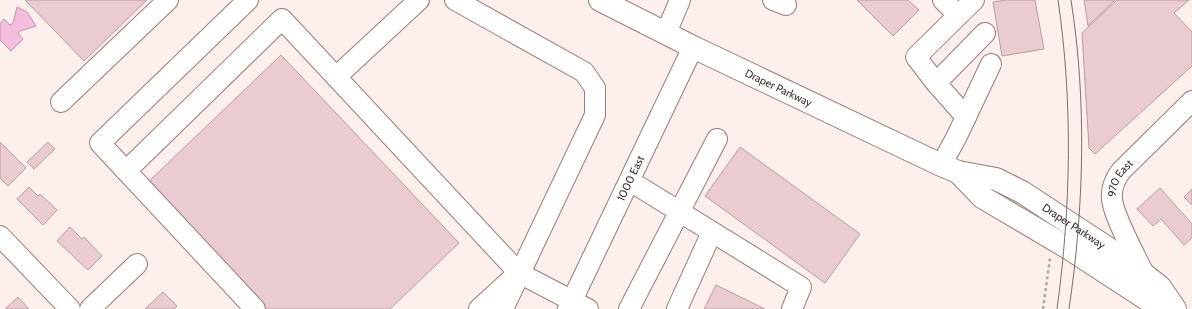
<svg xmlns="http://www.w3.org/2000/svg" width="1192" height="309" viewBox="0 0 1192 309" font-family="Cabin,sans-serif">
<rect width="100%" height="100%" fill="#fcefec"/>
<!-- water -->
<path fill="#f4bcdd" stroke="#be93a9" d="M17,7L27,12L36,26L20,31L18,33L23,39L11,51L0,40V24L4,19L10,25L13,23Z"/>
<!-- building -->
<g fill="#eacbcf" stroke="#ba9ca0">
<path d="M25,0H147L84,61Z"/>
<path d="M857,0H908L919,10L893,36Z"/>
<path d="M1006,0H1035L1044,49L1002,56L993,2Z"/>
<path d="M1084,0H1115L1088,26Z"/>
<path d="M1117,0H1189L1174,13L1192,32V66L1095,154L1089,148L1082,33Z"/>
<path d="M281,55L459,243L390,309H262L145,185Z"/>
<path d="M0,142L26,168L8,186L0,178Z"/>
<path d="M48,142L55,149L34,169L27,162Z"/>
<path d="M740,147L860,234L825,283L705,196Z"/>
<path d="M29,187L38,196L40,194L57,210L43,225L17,199Z"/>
<path d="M1160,188L1192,224V238L1184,245L1161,219L1153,226L1137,209Z"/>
<path d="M1192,189V205L1184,197Z"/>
<path d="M70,227L82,239L84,237L102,256L88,270L57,241Z"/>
<path d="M716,285L765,309H704Z"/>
<path d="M163,292L177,306L174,309H145Z"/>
<path d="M18,297L29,309H5Z"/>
</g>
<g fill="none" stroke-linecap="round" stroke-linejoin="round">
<defs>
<g id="minor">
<path d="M248,0L100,143L255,309"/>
<path d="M455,0L584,72L595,88V115L503,309"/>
<path d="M773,0L786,5"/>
<path d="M943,0L958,15"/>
<path d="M974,0L916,57L936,83L985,33"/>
<path d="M666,33L680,0"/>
<path d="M336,77L419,0"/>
<path d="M936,83L966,117"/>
<path d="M61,102L168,0"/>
<path d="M941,165L956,138L991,64"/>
<path d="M126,171L282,19L519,273L588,309"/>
<path d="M630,181L801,287L792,309"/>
<path d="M0,236L70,309"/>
<path id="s1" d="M1145,276C1137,259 1113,215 1112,199C1111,189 1115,179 1121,171L1192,101"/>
<path d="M90,309L137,264"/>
<path d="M479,309L513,278"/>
<path id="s2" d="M568,309L693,47"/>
<path d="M629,309L717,139"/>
<path d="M677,309L712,232"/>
</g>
<g id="major">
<path id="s3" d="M600,0L693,47L941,165L958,172L996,179L1022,192L1126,260L1160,287L1175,309"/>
<path d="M958,172L982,197L1070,249L1148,300L1174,308"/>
</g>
</defs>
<!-- minor casing -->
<use href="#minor" stroke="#997d77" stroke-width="22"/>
<!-- major casing -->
<use href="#major" stroke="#997d77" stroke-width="24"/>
<!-- path -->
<path stroke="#b0a4a1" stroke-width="2.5" stroke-dasharray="3 3" stroke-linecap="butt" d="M1043,309L1050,258"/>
<!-- minor -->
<use href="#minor" stroke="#fff" stroke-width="20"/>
<!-- major -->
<use href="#major" stroke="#fff" stroke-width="22"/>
<!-- tram -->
<g stroke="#7a6e6b" stroke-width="1">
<path d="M1057,309C1071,207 1073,102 1058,0"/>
<path d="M1069,309C1084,208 1087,101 1071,0"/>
</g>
</g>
<g text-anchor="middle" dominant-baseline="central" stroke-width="3.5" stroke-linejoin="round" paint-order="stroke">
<!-- street labels -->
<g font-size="11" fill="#3f3330" stroke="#fff">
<text stroke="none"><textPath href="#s3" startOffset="199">Draper Parkway</textPath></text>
<text stroke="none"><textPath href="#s2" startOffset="145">1000 East</textPath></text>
<text stroke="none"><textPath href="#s1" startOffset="107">970 East</textPath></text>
<text stroke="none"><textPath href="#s3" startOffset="527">Draper Parkway</textPath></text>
</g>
</g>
</svg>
